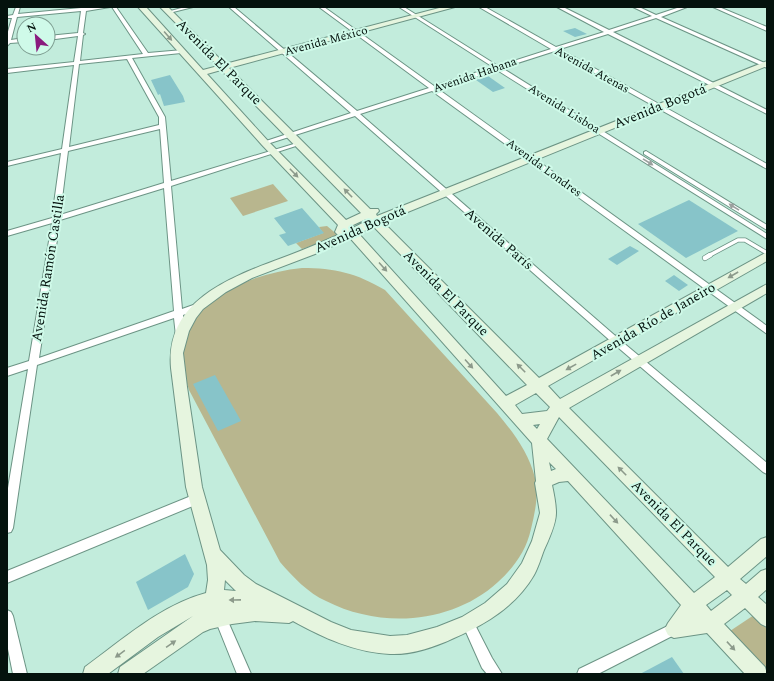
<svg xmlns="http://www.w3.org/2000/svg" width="774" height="681" viewBox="0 0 774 681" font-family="Spectral,serif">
<rect width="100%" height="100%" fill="#c2ecdc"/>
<!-- green -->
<g fill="#b8b68e">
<path d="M273,184L288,201L243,216L230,198Z"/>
<path d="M327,226L339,236L302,249L296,243L323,233L319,227Z"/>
<path d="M302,268C335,268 356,273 385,290L497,413C513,432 529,453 535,478C539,495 535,512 531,529C526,551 515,566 498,582C452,624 381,629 326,601C308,593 293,577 280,562L189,390C162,312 236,275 302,268Z"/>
<path d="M754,615L767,629V674L727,633Z"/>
</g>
<!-- building -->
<g fill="#87c4c9">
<path d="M575,28L587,34L575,37L563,31Z"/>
<path d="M170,75L183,96L185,102L164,106L160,94L158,95L151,80Z"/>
<path d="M488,76L505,88L493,92L476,80Z"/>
<path d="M689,200L738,231L686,258L638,224Z"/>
<path d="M302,208L324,233L288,246L279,235L286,233L274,218Z"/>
<path d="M630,246L639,251L617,265L608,259Z"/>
<path d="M674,275L688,285L679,291L665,281Z"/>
<path d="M215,375L241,421L218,431L193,384Z"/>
<path d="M185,554L194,574L188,587L148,610L136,582Z"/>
<path d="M672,657L684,674H640Z"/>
</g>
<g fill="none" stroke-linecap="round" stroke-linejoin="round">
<defs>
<path id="lane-far1" d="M708,256L738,240H745L767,253"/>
<path id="lane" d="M705,258L710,255"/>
<g id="street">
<path d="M16,7H20L18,14L81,8L82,7H110L86,11L83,33L85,34L83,35L80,61L143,54L112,7H116L148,53L183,50L184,51L181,53L132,58L165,117L171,181L297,143L302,144L171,186L182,309L199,303L203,306L202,308L183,315L184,336L183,338L180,339L176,336L174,318L37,365L13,528L11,532L7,533V494L28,369L7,376V368L29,361L52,223L7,236V231L52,218L61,153L7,166V162L62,149L74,65L7,73V69L74,62L78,36L48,40V36L78,33L81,11L17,17L11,40L24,38V42L10,43L7,46V35L12,18H7V16L13,15ZM127,59L159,117V125L69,147L79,64ZM160,129L164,183L60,215L68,151ZM164,188L174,311L39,358L60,220Z"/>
<path d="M185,7H193L169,13L167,12Z"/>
<path d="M229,7H234L357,111L429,88L319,7H324L434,86L493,67L399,7H404L498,66L551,49L479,7H485L556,47L604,32L557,7H563L609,30L652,16L633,7H639L656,15L680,7H687L661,17L767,64V68L765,67L656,18L613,32L767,110V114L608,34L560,49L767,164V169L555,51L502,68L767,234V239L497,70L438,89L767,326V334L432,91L360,114L620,340L767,463V474L763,472L614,344L355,116L267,144H263V142L351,113Z"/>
<path d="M713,7H719L767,27V31Z"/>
<path d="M646,151L767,225V230L644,154V152Z"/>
<path d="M196,494L200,495L201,499L200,503L7,583V571Z"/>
<path d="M219,608L223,610L251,674H237L213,614L215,610Z"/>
<path d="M7,610L11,612L13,616L27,674H13L7,644Z"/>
<path d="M468,617L472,619L492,658L502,674H487L482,668L462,623L464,619Z"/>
<path d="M674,623L678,625L680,629L678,633L598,674H577L579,669Z"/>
</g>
<path id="secondary" d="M138,7H146L203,70L218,66L160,7H168L225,64L443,7H455L229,68L370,209H378L379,211L376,214L377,216L767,61V66L383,222L539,378L767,252V261L548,386L560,399L767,284V293L569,408L728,567L761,539L767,537V556L740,579L746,584L761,571L767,569V589L758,597L767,605V627L761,624L745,608L724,624L765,667L767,674H745L707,633L674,638L668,635L665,629L668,623L681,605L568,481L559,482L552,485C554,494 556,504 556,513C556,524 549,539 544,550C541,558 538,568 534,575C516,606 486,624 454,638C435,647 411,655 390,654C354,652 324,638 293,621L289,623L255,621L232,624L210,629L203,632L143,674H118L120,667L193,616L158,637L108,674H83L85,667C122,640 161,605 206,593L208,580L207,565L186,487L171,368C165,300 231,277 282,258C301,251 320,243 338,235L335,232L338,225L262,145ZM221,70L361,213L346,220L268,141L207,74ZM366,219L368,220L353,228L351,226ZM373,226L527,385L506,396L359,234ZM350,238L532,443L536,481L535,483L540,513L532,541L522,563L507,584L485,603L462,617L437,627L407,635L390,636L351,630L331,622L256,584L244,575L220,550L202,487L187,387L183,353L189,331L196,318L203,309L226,292L252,278L315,254ZM536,393L550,407L547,411L522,414L515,405ZM559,417L715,577L694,593L547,439ZM540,424L537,429L533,425ZM549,462L556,469L551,471ZM225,580L236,591L224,590ZM727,590L732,595L711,611L706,605Z"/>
</defs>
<!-- lane-far1 casing -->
<use href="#lane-far1" stroke="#6c9485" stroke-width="5"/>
<!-- lane casing -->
<use href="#lane" stroke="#6c9485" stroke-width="6"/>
<!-- street casing -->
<use href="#street" stroke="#6c9485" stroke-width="2"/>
<!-- secondary casing -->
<use href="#secondary" stroke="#6c9485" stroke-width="2"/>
<!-- lane-far1 -->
<use href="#lane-far1" stroke="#fff" stroke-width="3.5"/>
<!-- lane -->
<use href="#lane" stroke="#fff" stroke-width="4.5"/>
<!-- street -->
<use href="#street" fill="#fff" fill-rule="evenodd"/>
<!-- secondary -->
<use href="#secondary" fill="#e6f5df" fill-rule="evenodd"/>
</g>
<!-- one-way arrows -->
<defs><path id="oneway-solid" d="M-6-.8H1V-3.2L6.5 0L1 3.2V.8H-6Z"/></defs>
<g fill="#8c9a8b">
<use href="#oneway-solid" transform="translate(168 36) rotate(49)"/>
<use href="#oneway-solid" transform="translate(294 173) rotate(46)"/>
<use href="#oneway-solid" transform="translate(348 193) rotate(-134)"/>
<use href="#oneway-solid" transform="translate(383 267) rotate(48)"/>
<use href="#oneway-solid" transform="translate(733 275) rotate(150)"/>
<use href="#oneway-solid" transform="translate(469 364) rotate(48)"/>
<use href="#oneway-solid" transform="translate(571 367) rotate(151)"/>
<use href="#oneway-solid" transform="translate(521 368) rotate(-135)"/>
<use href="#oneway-solid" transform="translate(616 373) rotate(-30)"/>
<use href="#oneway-solid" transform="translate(622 471) rotate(-135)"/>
<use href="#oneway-solid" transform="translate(614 519) rotate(47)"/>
<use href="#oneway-solid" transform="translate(235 600) rotate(179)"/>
<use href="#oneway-solid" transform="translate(171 644) rotate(-35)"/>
<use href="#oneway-solid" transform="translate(731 646) rotate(47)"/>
<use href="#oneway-solid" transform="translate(120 654) rotate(144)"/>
</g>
<g fill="#9ba09e">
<use href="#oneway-solid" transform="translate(648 162) rotate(32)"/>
<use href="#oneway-solid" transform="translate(734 207) rotate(-148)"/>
</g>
<g text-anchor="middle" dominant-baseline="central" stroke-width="4" stroke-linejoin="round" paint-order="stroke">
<!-- far-street labels -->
<g font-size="12" fill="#04120d" stroke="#cffae9">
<text transform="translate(326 41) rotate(-15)">Avenida México</text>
<text transform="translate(592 70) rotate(29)">Avenida Atenas</text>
<text transform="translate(475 75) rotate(-19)">Avenida Habana</text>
<text transform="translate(564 109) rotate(32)">Avenida Lisboa</text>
<text transform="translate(544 168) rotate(36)">Avenida Londres</text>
</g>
<!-- street labels -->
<g font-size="14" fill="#04120d" stroke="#cffae9">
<text transform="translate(219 62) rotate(45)">Avenida El Parque</text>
<text transform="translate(660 106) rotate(-22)">Avenida Bogotá</text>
<text transform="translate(360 229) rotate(-24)">Avenida Bogotá</text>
<text transform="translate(499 239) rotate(41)">Avenida París</text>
<text transform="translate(48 268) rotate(-81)">Avenida Ramón Castilla</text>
<text transform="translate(446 293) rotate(45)">Avenida El Parque</text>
<text transform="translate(653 321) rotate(-30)">Avenida Río de Janeiro</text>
<text transform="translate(674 523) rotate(45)">Avenida El Parque</text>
</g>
</g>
<!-- border -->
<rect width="774" height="681" fill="none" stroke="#04120d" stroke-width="16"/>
<!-- north arrow -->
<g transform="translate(36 36) rotate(333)"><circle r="19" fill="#cffae9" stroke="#7e9d91"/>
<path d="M0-3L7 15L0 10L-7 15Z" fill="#8a1b7e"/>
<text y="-6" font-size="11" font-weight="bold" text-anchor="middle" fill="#04120d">N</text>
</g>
</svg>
